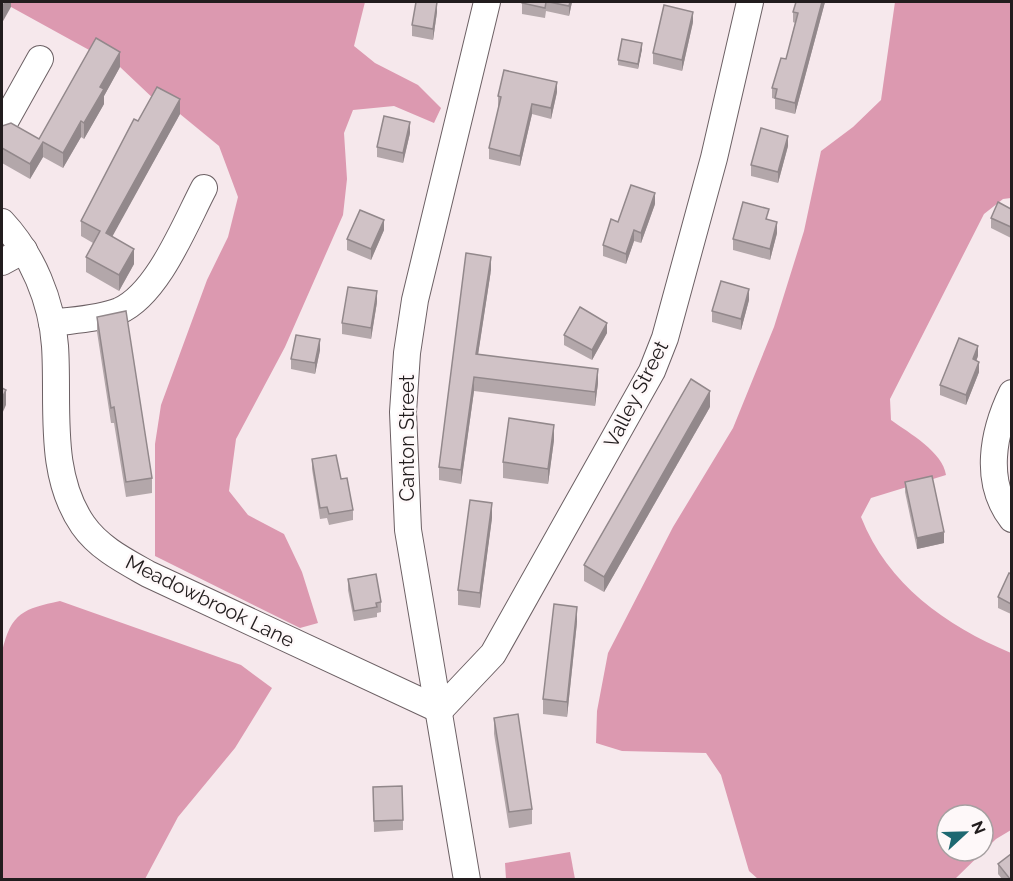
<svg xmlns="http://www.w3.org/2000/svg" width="1013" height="881" viewBox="0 0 1013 881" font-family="Raleway,sans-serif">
<rect width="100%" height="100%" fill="#f6e8ec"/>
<!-- forest -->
<g fill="#dc99b0" fill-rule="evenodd">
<path d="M2,2H365L354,46L375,63L418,85L441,108L434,123L394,106L353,110L344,133L347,179L343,215L285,347L236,439L229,491L248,515L284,534L302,572L318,623L300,628L155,556V444L161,405L207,280L228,237L238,197L219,146L180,114L157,102L120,67Z"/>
<path d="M895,2H1011V198L1003,199L984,214L890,399L891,420C909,433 943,452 946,475L871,498L861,517C888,585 945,625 1011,653V830L996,839L955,879H758L749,871L721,775L706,753L622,751L596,743L597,711L608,653L673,527L733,428L774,327L804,231L821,151L853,127L881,100ZM947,815H983V851H947Z"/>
<path d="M60,601L241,665L272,688L235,748L178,817L145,879H2V652C11,612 24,609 60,601Z"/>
<path d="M570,852L575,879H506L505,863Z"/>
</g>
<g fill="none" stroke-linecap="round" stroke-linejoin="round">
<defs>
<g id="minor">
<path d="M2,127L40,59"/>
<path d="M2,222C32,254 52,301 55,346C59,405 47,473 83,525C99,548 125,561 148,574L440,710"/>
<path d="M2,262L24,250"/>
<path d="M52,323C73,320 99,319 119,311C158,294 185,224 204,188"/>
<path d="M1012,393C993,432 983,482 1012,519"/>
<path d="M440,710L493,654L652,371L665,338L714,158L750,2"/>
<path d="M467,880L408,530L403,412L407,353L415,300L487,2"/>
</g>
</defs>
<!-- minor casing -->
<use href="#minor" stroke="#6c6064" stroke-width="28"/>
<!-- minor -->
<use href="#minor" stroke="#fff" stroke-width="26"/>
</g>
<!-- wall -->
<g fill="#b3a7aa">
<path d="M522,2H572L569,16L546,11L545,18L522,14Z"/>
<path d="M825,2L795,114L775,109V99L772,98V88L786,59L795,23L793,22V12Z"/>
<path d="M437,12L433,40L412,36V25Z"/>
<path d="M693,22L682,71L653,64V53Z"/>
<path d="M642,49L638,69L618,65V60Z"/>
<path d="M120,67L104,96V104L84,139L81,137L63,168L43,157L30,179L2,163V126L39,139Z"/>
<path d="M557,92L551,119L532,114L520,166L489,159V148L499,107L498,106V96Z"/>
<path d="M180,114L112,236L134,264L119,291L86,272V257L93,243L81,236V221L138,121Z"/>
<path d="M410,133L403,163L377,157V147Z"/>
<path d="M788,146L778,183L751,176V165Z"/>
<path d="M655,204L641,243L634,241L626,264L603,256V245L618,222Z"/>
<path d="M1011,209V238L991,228V218Z"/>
<path d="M384,230L371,260L347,250V239Z"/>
<path d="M777,233L770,260L733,250V239Z"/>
<path d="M491,270L478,354L598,383L595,406L474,391L461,484L439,480V467Z"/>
<path d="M749,300L741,330L712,322V311Z"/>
<path d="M377,302L371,339L342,334V323Z"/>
<path d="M97,317L152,478V493L126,497L114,423H111L97,332Z"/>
<path d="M607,333L592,360L564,345V335Z"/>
<path d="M320,350L315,374L291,369V359Z"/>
<path d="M978,356L976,361L979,372L966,405L940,395V385Z"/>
<path d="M710,407L604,592L584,581V565Z"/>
<path d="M554,440L548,484L503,478V462Z"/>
<path d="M312,459L341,479L353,510V520L329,525L327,518L320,519L312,469Z"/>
<path d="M905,482L944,543L917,549L905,492Z"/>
<path d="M492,518L480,608L458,605V590Z"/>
<path d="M1011,574V614L998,608V597Z"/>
<path d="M348,579L381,602V612L377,613V617L354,621L348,590Z"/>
<path d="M577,622L567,717L543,714V699Z"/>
<path d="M494,718L532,809V824L509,828L494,734Z"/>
<path d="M373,787L403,820V830L374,832Z"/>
<path d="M998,864L1011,879H1002L998,874Z"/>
</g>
<!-- shaded-wall -->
<g fill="#92888b">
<path d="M5,2H11V7L2,23V8Z"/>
<path d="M437,2V12L433,40V29Z"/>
<path d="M570,2H572L569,16V6Z"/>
<path d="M822,2H825L795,114V103Z"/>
<path d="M693,12V22L682,71V60Z"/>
<path d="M642,43V49L638,69V64Z"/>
<path d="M120,52V67L104,96V104L84,139V123L100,87Z"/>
<path d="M557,82V92L551,119V108Z"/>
<path d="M180,99V114L106,248V233Z"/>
<path d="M532,104V114L520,166V156Z"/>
<path d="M81,121V137L63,168V153Z"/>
<path d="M410,122V133L403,163V153Z"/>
<path d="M788,136V146L778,183V172Z"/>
<path d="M43,142V157L30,179V164Z"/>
<path d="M655,193V204L641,243V233Z"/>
<path d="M384,220V230L371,260V249Z"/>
<path d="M777,222V233L770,260V249Z"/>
<path d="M634,230V241L626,264V254Z"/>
<path d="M134,249V264L119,291V275Z"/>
<path d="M491,257V270L476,368V354Z"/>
<path d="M749,289V300L741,330V319Z"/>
<path d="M377,291V302L371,339V328Z"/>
<path d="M3,298V314L2,318V302Z"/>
<path d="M607,323V333L592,360V350Z"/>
<path d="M320,339V350L315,374V363Z"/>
<path d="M3,345V360L2,364V349Z"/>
<path d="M978,346V356L973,369V359Z"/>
<path d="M979,362V372L966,405V395Z"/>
<path d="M598,369V383L595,406V392Z"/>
<path d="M474,377V391L461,484V470Z"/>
<path d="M6,390V405L2,414V398Z"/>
<path d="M710,391V407L604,592V577Z"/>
<path d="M554,425V440L548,484V469Z"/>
<path d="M492,503V518L480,608V593Z"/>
<path d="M944,532V543L917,549V538Z"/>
<path d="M577,607V622L567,717V702Z"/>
</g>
<!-- building -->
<g fill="#d0c2c6" stroke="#92888b" stroke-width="1.5">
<path d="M2,2H5L2,8Z"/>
<path d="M416,2H437L433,29L412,25Z"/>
<path d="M522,2H546L545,8L522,3Z"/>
<path d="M549,2H570L569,6Z"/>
<path d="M796,2H822L795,103L775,98L777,89L772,88L781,58L786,59L798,13L793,12Z"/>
<path d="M664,5L693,12L682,60L653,53Z"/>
<path d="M96,38L120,52L100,87L104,89L84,123L81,121L63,153L43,142L30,164L2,148V126L11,123L39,139Z"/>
<path d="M622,39L642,43L638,64L618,60Z"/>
<path d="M504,70L557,82L551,108L532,104L520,156L489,148L501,97L498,96Z"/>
<path d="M157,87L180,99L106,233L134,249L119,275L86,257L100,231L81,221L134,119L138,121Z"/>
<path d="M384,116L410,122L403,153L377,147Z"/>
<path d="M761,128L788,136L778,172L751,165Z"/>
<path d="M631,185L655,193L641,233L634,230L626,254L603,245L611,219L618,222Z"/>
<path d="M743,202L769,209L766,219L777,222L770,249L733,239Z"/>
<path d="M998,202L1011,209V227L991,218Z"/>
<path d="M360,210L384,220L371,249L347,239Z"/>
<path d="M466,253L491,257L476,354L598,369L595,392L474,377L461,470L439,467Z"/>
<path d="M721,281L749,289L741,319L712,311Z"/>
<path d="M348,287L377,291L371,328L342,323Z"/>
<path d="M580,307L607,323L592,350L564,335Z"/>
<path d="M126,311L152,478L126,482L114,407L111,408L97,317Z"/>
<path d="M296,335L320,339L315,363L291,359Z"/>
<path d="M959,338L978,346L973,359L979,362L966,395L940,385Z"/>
<path d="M691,379L710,391L604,577L584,565Z"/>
<path d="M2,388L6,390L2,398Z"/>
<path d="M509,418L554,425L548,469L503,462Z"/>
<path d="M336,455L341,479L347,478L353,510L329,514L327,507L320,508L312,459Z"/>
<path d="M932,476L944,532L917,538L905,482Z"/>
<path d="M470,500L492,503L480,593L458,590Z"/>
<path d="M1009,573L1011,574V604L998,597Z"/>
<path d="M376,574L381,602L376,603L377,607L354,611L348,579Z"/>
<path d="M554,604L577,607L567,702L543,699Z"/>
<path d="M518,714L532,809L509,812L494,718Z"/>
<path d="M402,786L403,820L374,821L373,787Z"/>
<path d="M1011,854V879H1010L998,864Z"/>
</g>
<g text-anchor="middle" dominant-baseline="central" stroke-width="5" stroke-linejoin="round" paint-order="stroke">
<!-- street labels -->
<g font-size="20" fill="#221d1e" stroke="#fef8f9">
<text transform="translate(636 394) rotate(-63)">Valley Street</text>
<text transform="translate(407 438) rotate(-90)">Canton Street</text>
<text transform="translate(210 601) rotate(26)">Meadowbrook Lane</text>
</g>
</g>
<!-- border -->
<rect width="1013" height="881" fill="none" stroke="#221d1e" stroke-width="6"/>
<!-- north arrow -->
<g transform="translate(965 833) rotate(68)"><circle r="28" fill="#fef8f9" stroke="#a6a0a1" stroke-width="1.5"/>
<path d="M0-4.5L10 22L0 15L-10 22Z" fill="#1d6871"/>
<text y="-9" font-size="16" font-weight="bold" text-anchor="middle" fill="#221d1e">N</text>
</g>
</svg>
